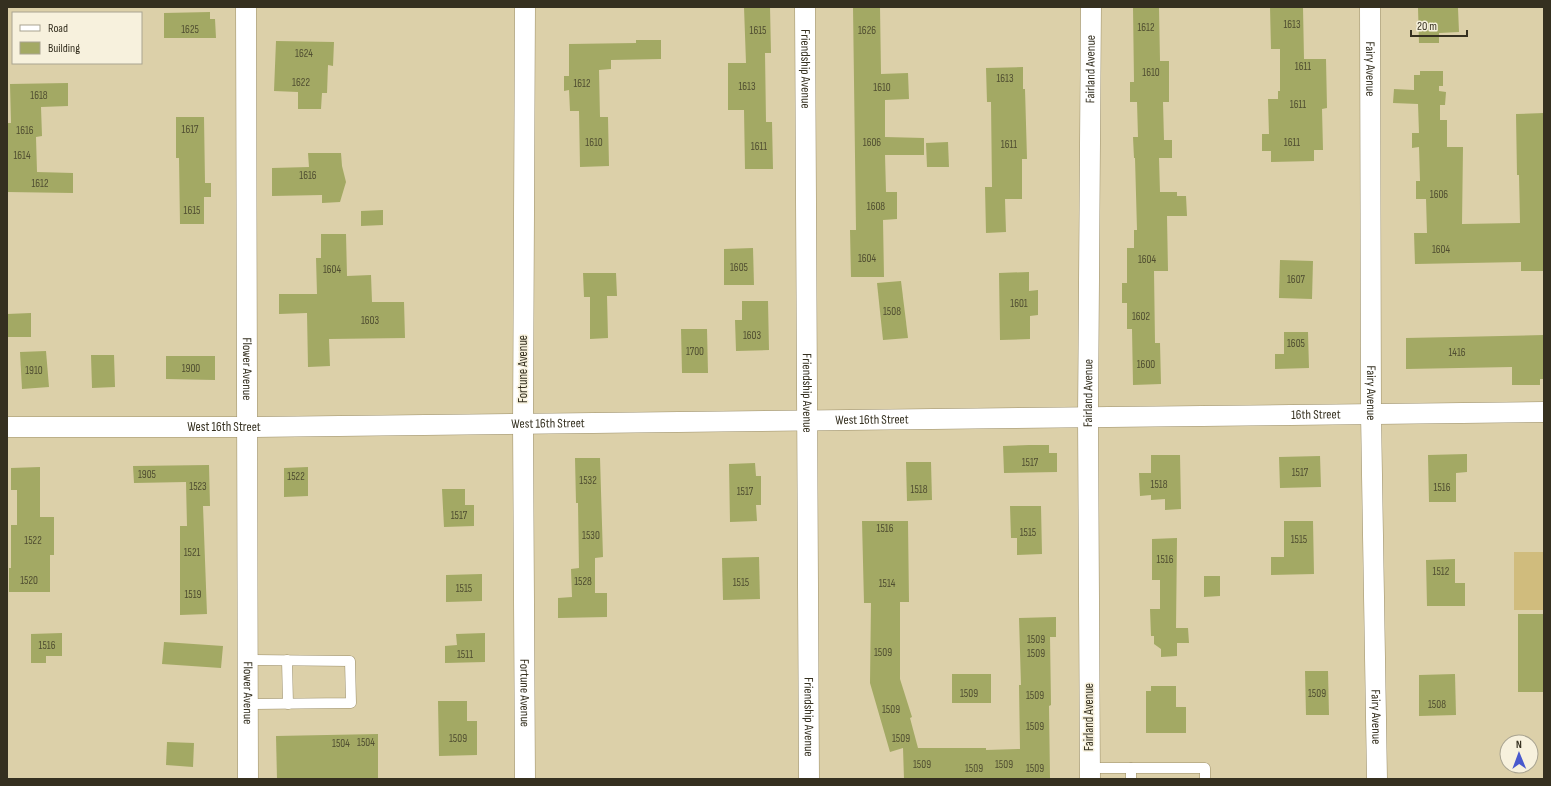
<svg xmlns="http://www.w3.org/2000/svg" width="1551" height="786" viewBox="0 0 1551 786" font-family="'Sofia Sans Condensed',sans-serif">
<rect width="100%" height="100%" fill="#dcd0a9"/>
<!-- green -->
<rect fill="#d0bc7d" x="1514" y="552" width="30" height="58"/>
<!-- building -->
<g fill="#a3a964">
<path d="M744,7H770L771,53H765L766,122H772L773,169H745L744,110H728V63H746Z"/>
<path d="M853,7H880L881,74L908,73L909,99L885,100V137L924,138V155H885L886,192H897V219L883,220L884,277H851L850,230H856Z"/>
<path d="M1133,7H1159L1160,61H1169V102H1163L1164,140H1172V158H1159L1160,192H1177V196H1186L1187,216H1167L1168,271H1154L1155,343H1160L1161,384L1133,385L1132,329H1127V303H1122V283H1127V248H1134V230H1137L1135,158H1134L1133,137H1138L1137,102H1130V82H1134Z"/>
<path d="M1270,7H1303L1304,59H1326L1327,108L1322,109L1323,150H1314V161L1271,162V151H1262V134H1269L1268,99H1278V91H1280V49H1271Z"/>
<path d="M1418,8H1458L1459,32L1439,33V43H1419Z"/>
<path d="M210,12V19H215L216,38H164V13Z"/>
<path d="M636,40H661V59L611,60V69L599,70L600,117H608L609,166L580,167L579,111H570L569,90L564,91V76H569V44L636,43Z"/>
<path d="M276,41L334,42L333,66L328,65L327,93H322L321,109H298V92L274,91Z"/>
<path d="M1023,67V89H1025L1027,159H1022V199H1005L1006,232L986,233L985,187H992L991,102H987L986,68Z"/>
<path d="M1420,71H1443V86H1439V91L1446,92L1445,105H1440V120H1447V147H1463L1462,224L1520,223L1519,175H1517L1516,114L1544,113V271H1521V262L1415,264L1414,233H1427L1426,199H1416V181H1420L1419,147L1412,148V133H1419L1418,104L1393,103L1394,89L1414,90V75H1420Z"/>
<path d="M68,83V106L41,107L42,136L36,137L37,172L73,173V193L7,192L8,123H11L10,84Z"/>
<path d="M176,117H204L205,183H211V197H204V224H180L179,158H176Z"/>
<path d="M948,142L949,167H927L926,143Z"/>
<path d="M308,153H341L342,166L346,182L340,202L322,203V195L272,196V168L309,167Z"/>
<path d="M383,210V225L361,226V211Z"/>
<path d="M321,234H346L347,276L371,275L372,302H404L405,338L329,339L330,366L308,367L307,313L279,314V294H317L316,258H321Z"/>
<path d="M753,248L754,285H724V249Z"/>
<path d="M1280,260L1313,261L1312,299L1279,298Z"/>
<path d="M1029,272V291L1038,290V315L1030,316V339L1000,340L999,273Z"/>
<path d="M583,273H616L617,296H607L608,338L590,339V297H584Z"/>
<path d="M901,281L908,338L883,340L877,283Z"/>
<path d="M742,301H768L769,350L736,351L735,320H742Z"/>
<path d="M31,313V337H7V314Z"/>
<path d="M681,329H707L708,373H682Z"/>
<path d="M1284,332H1308L1309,368L1275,369V354H1284Z"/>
<path d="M1544,335V379H1540V385H1512V367L1406,369V338Z"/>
<path d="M46,351L49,387L22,389L20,352Z"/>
<path d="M91,355H114L115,387L92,388Z"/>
<path d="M166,356H215V380L166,379Z"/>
<path d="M1029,445H1049V453H1057V472L1004,473L1003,446Z"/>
<path d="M1467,454V472L1456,473V502H1429L1428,455Z"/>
<path d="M1151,455H1180L1181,509L1165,510V499L1151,500V495L1140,496L1139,473H1151Z"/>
<path d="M1320,456L1321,487L1280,488L1279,457Z"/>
<path d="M575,458H600L603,557L595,558V593H607V617L558,618V598L572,597L571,569L579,568L578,503H576Z"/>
<path d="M906,462H931L932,500L907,501Z"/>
<path d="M755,463L756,476H761V505H756L757,521L730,522L729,464Z"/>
<path d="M209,465L210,506H203L207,614L180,615V526H187L186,482L134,483L133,466Z"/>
<path d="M40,467V517H54V555H50V592H9V568H11V525H17V490H11V468Z"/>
<path d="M308,467V496L284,497V468Z"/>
<path d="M442,489H465V505H474V526L444,527Z"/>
<path d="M1010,506H1041L1042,554L1017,555V538H1011Z"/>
<path d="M862,521H908L909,602H900V679L912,717L910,718L918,748H986V750L1020,749L1019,685H1021L1019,618L1056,617V637H1050L1051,705L1049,706L1050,778L904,779L903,748L890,752L870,683L871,603H864Z"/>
<path d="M1284,521H1313L1314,574L1271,575V557H1284Z"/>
<path d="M1177,538L1176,628H1188L1189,643H1177V656L1161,657V649L1154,644V636H1151L1150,609H1160V580H1152V539Z"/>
<path d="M759,557L760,599L723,600L722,558Z"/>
<path d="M1455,559V583H1465V606H1427L1426,560Z"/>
<path d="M482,574V601L446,602V575Z"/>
<path d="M1204,576H1220V596L1204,597Z"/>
<rect x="1518" y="614" width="26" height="78"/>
<path d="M62,633V656H46V663H31V634Z"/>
<path d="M485,633V662L445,663V646L457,645L456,634Z"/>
<path d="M164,642L223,646L221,668L162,664Z"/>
<path d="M1305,671H1328L1329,715H1306Z"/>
<rect x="952" y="674" width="39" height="29"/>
<path d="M1455,674L1456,715L1419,716V675Z"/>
<path d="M1151,686H1176V707H1186V733H1146V691H1151Z"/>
<path d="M438,701H467V721H477V755L439,756Z"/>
<path d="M378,734V779H277L276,736Z"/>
<path d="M167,742L194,743L193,767L166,765Z"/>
</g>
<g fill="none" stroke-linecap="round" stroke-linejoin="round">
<defs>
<g id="lane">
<path d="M287,660L288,704"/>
<path d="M248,704L351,703L350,661L248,660"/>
<path d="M1089,768H1205V779"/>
<path d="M1131,779V768"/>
</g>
<g id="street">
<path id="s1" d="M246,7L248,779"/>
<path id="s2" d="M525,7L523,424L525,779"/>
<path id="s3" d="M805,7L809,779"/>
<path id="s4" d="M1370,7L1371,414L1377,779"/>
<path id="s5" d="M7,427H248L1544,412"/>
<path id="s6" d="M1090,779L1088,417L1091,7"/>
</g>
</defs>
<!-- lane casing -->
<use href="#lane" stroke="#9b8f6a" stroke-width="11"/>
<!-- street casing -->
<use href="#street" stroke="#9b8f6a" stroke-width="21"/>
<!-- lane -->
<use href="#lane" stroke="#fff" stroke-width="10"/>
<!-- street -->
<use href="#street" stroke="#fff" stroke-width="20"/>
</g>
<g text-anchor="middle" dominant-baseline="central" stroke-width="3" stroke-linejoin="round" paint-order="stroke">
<!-- number labels -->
<g font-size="11" fill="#504e31">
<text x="1292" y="24">1613</text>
<text x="1146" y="27">1612</text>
<text x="190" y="29">1625</text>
<text x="758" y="30">1615</text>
<text x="867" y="30">1626</text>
<text x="304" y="53">1624</text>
<text x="1303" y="66">1611</text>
<text x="1151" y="72">1610</text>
<text x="1005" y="78">1613</text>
<text x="301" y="82">1622</text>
<text x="582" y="83">1612</text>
<text x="747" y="86">1613</text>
<text x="882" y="87">1610</text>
<text x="39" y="95">1618</text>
<text x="1298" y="104">1611</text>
<text x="190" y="129">1617</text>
<text x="25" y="130">1616</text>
<text x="594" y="142">1610</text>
<text x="872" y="142">1606</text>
<text x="1292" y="142">1611</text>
<text x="1009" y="144">1611</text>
<text x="759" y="146">1611</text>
<text x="22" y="155">1614</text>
<text x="308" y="175">1616</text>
<text x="40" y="183">1612</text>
<text x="1439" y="194">1606</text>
<text x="876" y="206">1608</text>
<text x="192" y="210">1615</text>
<text x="1441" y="249">1604</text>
<text x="867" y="258">1604</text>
<text x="1147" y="259">1604</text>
<text x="739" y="267">1605</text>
<text x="332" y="269">1604</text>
<text x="1296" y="279">1607</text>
<text x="1019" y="303">1601</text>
<text x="892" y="311">1508</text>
<text x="1141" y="316">1602</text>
<text x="370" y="320">1603</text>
<text x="752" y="335">1603</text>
<text x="1296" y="343">1605</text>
<text x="695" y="351">1700</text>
<text x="1457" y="352">1416</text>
<text x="1146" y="364">1600</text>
<text x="191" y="368">1900</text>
<text x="34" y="370">1910</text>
<text x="1030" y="462">1517</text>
<text x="1300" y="472">1517</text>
<text x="147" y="474">1905</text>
<text x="296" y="476">1522</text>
<text x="588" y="480">1532</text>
<text x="1159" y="484">1518</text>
<text x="198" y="486">1523</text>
<text x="1442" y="487">1516</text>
<text x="919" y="489">1518</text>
<text x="745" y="491">1517</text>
<text x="459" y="515">1517</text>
<text x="885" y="528">1516</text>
<text x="1028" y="532">1515</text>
<text x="591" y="535">1530</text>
<text x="1299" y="539">1515</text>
<text x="33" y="540">1522</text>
<text x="192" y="552">1521</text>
<text x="1165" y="559">1516</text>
<text x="1441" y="571">1512</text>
<text x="29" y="580">1520</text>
<text x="583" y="581">1528</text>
<text x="741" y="582">1515</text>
<text x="887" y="583">1514</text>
<text x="464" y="588">1515</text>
<text x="193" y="594">1519</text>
<text x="1036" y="639">1509</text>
<text x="47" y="645">1516</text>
<text x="883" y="652">1509</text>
<text x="1036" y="653">1509</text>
<text x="465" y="654">1511</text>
<text x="969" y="693">1509</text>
<text x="1317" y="693">1509</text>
<text x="1035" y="695">1509</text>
<text x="1437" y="704">1508</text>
<text x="891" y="709">1509</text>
<text x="1035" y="726">1509</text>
<text x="458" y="738">1509</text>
<text x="901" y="738">1509</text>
<text x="366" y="742">1504</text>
<text x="341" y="743">1504</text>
<text x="922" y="764">1509</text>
<text x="1004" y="764">1509</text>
<text x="974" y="768">1509</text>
<text x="1035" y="768">1509</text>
</g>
<!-- street labels -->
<g font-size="13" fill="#353020" stroke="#f7f1dd">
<text stroke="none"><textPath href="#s3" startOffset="62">Friendship Avenue</textPath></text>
<text stroke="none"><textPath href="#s6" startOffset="710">Fairland Avenue</textPath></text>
<text stroke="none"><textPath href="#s4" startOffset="62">Fairy Avenue</textPath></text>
<text stroke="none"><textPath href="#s1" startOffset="362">Flower Avenue</textPath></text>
<text transform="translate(523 369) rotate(-90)">Fortune Avenue</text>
<text stroke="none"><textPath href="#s3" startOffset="386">Friendship Avenue</textPath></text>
<text stroke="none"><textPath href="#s6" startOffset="386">Fairland Avenue</textPath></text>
<text stroke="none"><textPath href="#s4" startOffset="386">Fairy Avenue</textPath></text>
<text stroke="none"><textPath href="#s5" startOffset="1309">16th Street</textPath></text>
<text stroke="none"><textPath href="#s5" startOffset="865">West 16th Street</textPath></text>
<text stroke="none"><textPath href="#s5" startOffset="541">West 16th Street</textPath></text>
<text stroke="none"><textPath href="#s5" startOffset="217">West 16th Street</textPath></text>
<text stroke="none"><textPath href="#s1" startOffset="686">Flower Avenue</textPath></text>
<text stroke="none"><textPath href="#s2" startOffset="686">Fortune Avenue</textPath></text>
<text stroke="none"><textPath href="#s3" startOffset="710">Friendship Avenue</textPath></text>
<text transform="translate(1089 717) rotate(-90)">Fairland Avenue</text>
<text stroke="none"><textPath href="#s4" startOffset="710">Fairy Avenue</textPath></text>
</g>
</g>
<!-- border -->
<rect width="1551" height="786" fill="none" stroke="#353020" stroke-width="16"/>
<!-- legend -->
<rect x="12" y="12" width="130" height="52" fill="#f7f1dd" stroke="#a9a491"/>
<rect x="20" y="25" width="20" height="6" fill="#ffffff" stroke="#a9a491"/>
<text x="48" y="32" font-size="12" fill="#353020">Road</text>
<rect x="20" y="42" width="20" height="12" fill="#a3a964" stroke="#a9a491"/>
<text x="48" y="52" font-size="12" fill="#353020">Building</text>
<!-- north arrow -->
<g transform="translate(1519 754) rotate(359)"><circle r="19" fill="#f7f1dd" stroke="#a9a491"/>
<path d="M0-3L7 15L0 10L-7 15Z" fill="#4959cd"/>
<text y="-6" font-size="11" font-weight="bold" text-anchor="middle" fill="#353020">N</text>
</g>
<!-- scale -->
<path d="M1411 30v6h56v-6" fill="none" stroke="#353020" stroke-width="2"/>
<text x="1417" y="30" font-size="12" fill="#353020" stroke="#f7f1dd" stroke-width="3" paint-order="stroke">20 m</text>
</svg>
